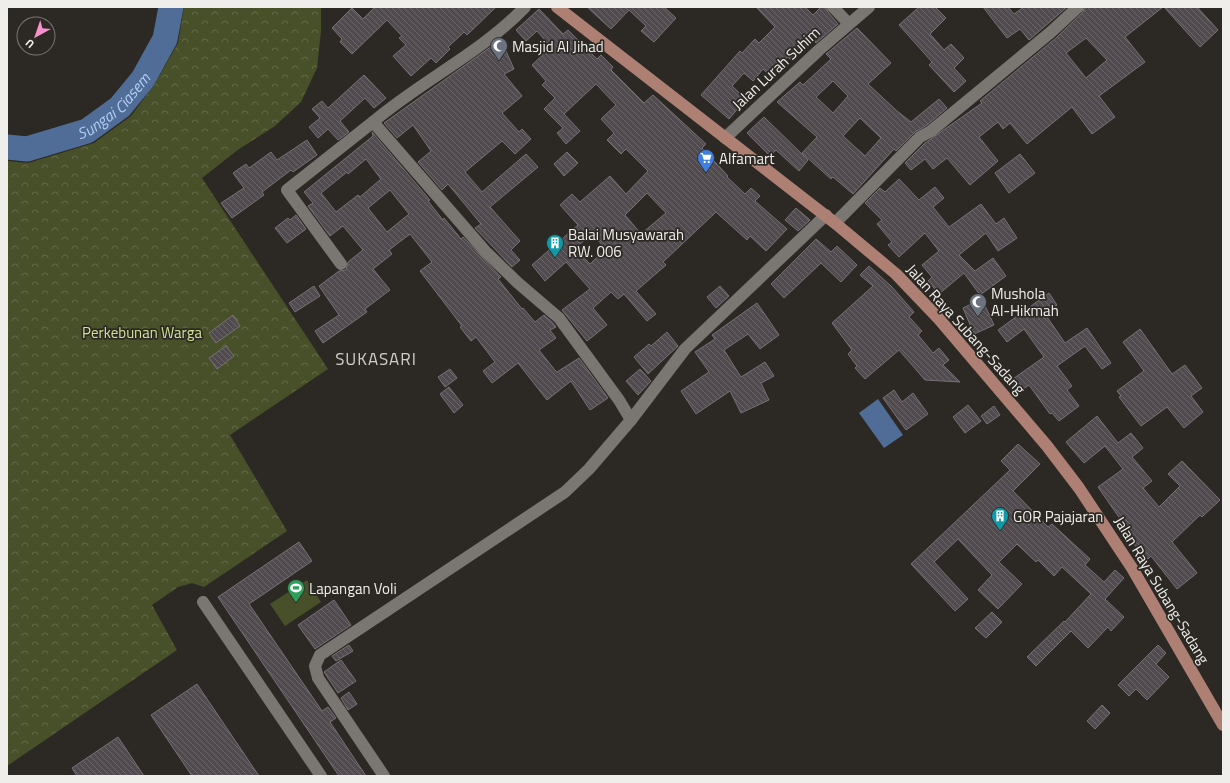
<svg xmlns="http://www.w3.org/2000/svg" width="1230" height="783" viewBox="0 0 1230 783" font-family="'Titillium Web',sans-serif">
<defs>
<pattern id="forest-crowns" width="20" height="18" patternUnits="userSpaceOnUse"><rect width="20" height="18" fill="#475029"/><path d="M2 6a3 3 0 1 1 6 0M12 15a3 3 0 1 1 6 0" fill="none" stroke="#626a48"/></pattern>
<pattern id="building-back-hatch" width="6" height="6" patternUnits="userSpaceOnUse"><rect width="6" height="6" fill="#514b4f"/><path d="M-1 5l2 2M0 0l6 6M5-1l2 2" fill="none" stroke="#6a6568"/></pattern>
</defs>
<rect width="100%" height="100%" fill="#2c2924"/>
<!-- green -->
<path fill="#475029" d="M307,580L321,602L285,626L270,604Z"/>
<!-- forest -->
<path fill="url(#forest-crowns)" d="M184,7H321V31L317,68L301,102L275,126L239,149L202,178L328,369L230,435L287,531L204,587L192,583L178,587L152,605L177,650L7,766V161L28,163L94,143L131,116L154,85L178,43Z"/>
<!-- water -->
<path fill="#506d97" d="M878,399L903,435L884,448L859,413Z"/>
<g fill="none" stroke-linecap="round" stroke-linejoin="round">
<!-- river -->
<path stroke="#506d97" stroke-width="25" id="s1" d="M7,147L27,149L87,131L120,107L143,79L165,39L171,7"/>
</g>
<!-- building -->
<g fill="url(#building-back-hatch)" stroke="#777175" fill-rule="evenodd">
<path d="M375,7H496L467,35L464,32L448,47L450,49L436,63L431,58L411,76L393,56L406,45L399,38L402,36L387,20L352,54L340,42L342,39L332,28L352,8L363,19Z"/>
<path d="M587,7H664L676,18L654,42L641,31L646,26L629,10L611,29Z"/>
<path d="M756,7H805L813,15L821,7H826L828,12L838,24L816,43L813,40L792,61L788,57L769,75L763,69L753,81L744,73L732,86L746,99L729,119L701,95L740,51L742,53L755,39L759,43L775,27Z"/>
<path d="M919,7H935L946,18L930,34L944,50L951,44L964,58L954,68L966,81L954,92L929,65L932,62L899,25Z"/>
<path d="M983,7H1008L1014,14L1024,7H1067L1029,40L1020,29L1007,38Z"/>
<path d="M1085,7H1163L1125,37L1145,62L1099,96L1115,117L1092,134L1072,107L1027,144L1010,123L1003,129L998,122L979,137L998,161L970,185L947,158L933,169L925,159L911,170L905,163L925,143L982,103L980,101L1056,38L1083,12ZM1086,38L1107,60L1086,78L1066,53Z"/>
<path d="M1164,7H1197L1218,30L1200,47Z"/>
<path d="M539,9L563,34L568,30L597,59L601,55L613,67L611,70L644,103L653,95L706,144L702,148L728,176L727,177L745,194L751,188L760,196L755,201L787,229L766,251L750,236L747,240L716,212L663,262L666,265L636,291L656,314L647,321L624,294L618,299L611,292L593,308L607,325L587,341L562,310L590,289L566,262L545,281L532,265L578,225L560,205L572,194L580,202L610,176L626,194L648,171L626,149L621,154L607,140L614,133L601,119L616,105L596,84L564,114L580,131L566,144L557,133L563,128L544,109L555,98L542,85L546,81L532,65L551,47L537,31L526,41L516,30ZM647,193L666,213L641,234L625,215ZM592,234L606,249L590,264L575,248Z"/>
<path d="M857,28L891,63L868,84L897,111L911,122L939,99L947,108L927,125L915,132L896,151L894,149L853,194L833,177L831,179L802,153L817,137L777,102L800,82L803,85L831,59L826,54ZM833,81L848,96L833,113L816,97ZM860,118L881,138L865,156L843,136Z"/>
<path d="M502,42L514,69L504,74L522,96L502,113L519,132L522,129L531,139L515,154L502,141L465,172L482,192L526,154L538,167L490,207L520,241L511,250L520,260L512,267L475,228L481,224L448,184L442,190L418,162L431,151L413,125L397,138L384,123L492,46Z"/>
<path d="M364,75L386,98L374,108L365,98L340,121L349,132L338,140L328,129L318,138L309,127L320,118L312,109L322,101L328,108Z"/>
<path d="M764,117L808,160L799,171L776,150L770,156L747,133Z"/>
<path d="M372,132L430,200L428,201L443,220L444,218L461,239L463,237L501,277L498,279L522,309L523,308L535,322L544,315L552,322L556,327L550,330L556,338L539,350L554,369L557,372L579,358L608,398L590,410L571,381L547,400L518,363L492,383L483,371L495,362L476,337L471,341L460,327L462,326L420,271L432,262L410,234L389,250L392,254L373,269L390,290L365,309L367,312L323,343L315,331L339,315L319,286L339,271L346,270L348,262L363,250L343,226L330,236L308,206L313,203L304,192L373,136ZM366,159L381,179L360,197L358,195L336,212L321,193L347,172L348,174ZM390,190L409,214L387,232L368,208Z"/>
<path d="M307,140L317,155L293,172L291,170L262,192L264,195L232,218L221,203L244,188L233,173L246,164L249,168L271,152L277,160Z"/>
<path d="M567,152L578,163L564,176L554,164Z"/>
<path d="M1020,154L1035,173L1009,193L995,173Z"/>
<path d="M899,179L919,200L935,187L944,198L933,207L949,227L981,204L996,224L1004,218L1017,238L998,251L986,233L959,255L975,271L993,258L1006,276L980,295L964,273L939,294L928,281L932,277L922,265L939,251L925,233L899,257L888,245L892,242L877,224L882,220L865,203L880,188L885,192Z"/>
<path d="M796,208L810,220L798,231L785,220Z"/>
<path d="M296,215L306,229L287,243L275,228L288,218L290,220Z"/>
<path d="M816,239L831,252L837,246L857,265L841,282L821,263L784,298L771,284Z"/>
<path d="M869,266L892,287L914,312L909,317L922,331L918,335L933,353L939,348L949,360L943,365L960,382L925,380L899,350L865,379L855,368L857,366L848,354L852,350L832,323L873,286L860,275Z"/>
<path d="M314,286L320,296L295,312L289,303Z"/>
<path d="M720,286L729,296L716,308L707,297Z"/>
<path d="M1049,293L1057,305L1045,314L1065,343L1087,328L1111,363L1102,369L1085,346L1057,366L1072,386L1067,390L1079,406L1059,421L1052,413L1050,414L1029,385L1019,392L1010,381L1044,357L1024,329L1007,342L998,330Z"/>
<path d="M982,299L994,325L974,334L963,308Z"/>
<path d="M757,303L779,335L760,349L748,334L724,350L741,377L765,362L774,376L761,383L769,400L741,413L730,391L696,414L681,391L709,372L695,352L715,339L712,335Z"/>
<path d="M233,315L240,326L216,343L209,333Z"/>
<path d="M1140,329L1172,374L1185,365L1202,388L1191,396L1203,412L1184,428L1167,407L1141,426L1119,397L1121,396L1117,391L1144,371L1123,342Z"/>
<path d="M667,332L678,346L648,374L634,357L649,344L651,346Z"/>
<path d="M226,346L234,356L217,369L209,358Z"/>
<path d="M450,369L457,378L445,387L438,377Z"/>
<path d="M640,369L651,381L638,395L626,381Z"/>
<path d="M449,387L463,405L454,413L440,394Z"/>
<path d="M894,390L902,402L913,393L928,414L906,430L883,398Z"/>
<path d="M968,405L981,421L965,433L953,417Z"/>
<path d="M994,406L1000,415L987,424L981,416Z"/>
<path d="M1097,416L1118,443L1131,433L1143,448L1132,457L1152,481L1143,488L1159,507L1180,486L1168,474L1182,461L1220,500L1202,517L1200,515L1172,542L1197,573L1177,589L1151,556L1148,559L1129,539L1132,536L1098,487L1123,469L1105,446L1084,463L1066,442Z"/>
<path d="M1018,444L1040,464L1013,491L1048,527L1052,524L1090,559L1085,565L1104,582L1115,570L1124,578L1105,599L1124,617L1111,631L1108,627L1088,648L1071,631L1036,666L1027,657L1064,621L1065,622L1091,594L1062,567L1054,576L1038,560L1036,562L1017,544L999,562L1022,584L998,609L978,590L992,575L958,539L934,562L968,599L955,611L911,564L1010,470L1001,461Z"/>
<path d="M299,542L312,561L249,604L322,711L328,707L336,718L330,722L366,776H339L218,597Z"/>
<path d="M334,600L351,625L315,649L298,625Z"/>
<path d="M992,612L1002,622L986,638L975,628Z"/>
<path d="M349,645L353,651L336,661L332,656Z"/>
<path d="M1158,645L1166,653L1156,664L1169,677L1147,700L1136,689L1129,696L1118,685Z"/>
<path d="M341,660L356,681L338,693L324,672Z"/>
<path d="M197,684L259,776H192L151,715Z"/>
<path d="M349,692L357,704L348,710L341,698Z"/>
<path d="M1102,705L1110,713L1095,729L1087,721Z"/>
<path d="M118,737L144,776H77L72,768Z"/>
</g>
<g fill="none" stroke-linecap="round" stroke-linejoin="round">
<!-- minor -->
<g stroke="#7a7772" stroke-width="12">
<path d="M525,7C481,53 421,81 373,122L485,251L518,283L559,318L619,400L631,420"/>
<path d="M833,7L849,24"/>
<path d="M725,138L819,50L869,7"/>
<path d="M835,223L920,137L931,131L1051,32L1078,7"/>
<path d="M341,264L287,190L373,122"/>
<path d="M203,602L321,776"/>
<path d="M384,776L318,678L315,666L320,655L565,492L589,469L631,420L685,349L826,215"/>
</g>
<!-- major -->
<path stroke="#ae8074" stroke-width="12" d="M557,7L835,223L896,274L939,319L1047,446L1079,488L1132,568L1223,725"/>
</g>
<!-- icons -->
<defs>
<symbol id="mosque-pin" viewBox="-11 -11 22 30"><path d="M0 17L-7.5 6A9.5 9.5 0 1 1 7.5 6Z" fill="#6b7280" stroke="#2c2924"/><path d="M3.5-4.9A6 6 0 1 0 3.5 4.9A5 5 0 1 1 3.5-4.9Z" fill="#fff"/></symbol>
<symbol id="supermarket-pin" viewBox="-11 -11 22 30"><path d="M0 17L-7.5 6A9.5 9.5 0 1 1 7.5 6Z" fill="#3f7fe0" stroke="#2c2924"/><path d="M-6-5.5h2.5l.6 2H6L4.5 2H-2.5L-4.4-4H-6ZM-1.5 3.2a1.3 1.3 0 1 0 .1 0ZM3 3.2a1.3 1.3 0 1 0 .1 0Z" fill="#fff"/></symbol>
<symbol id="building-pin" viewBox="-11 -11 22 30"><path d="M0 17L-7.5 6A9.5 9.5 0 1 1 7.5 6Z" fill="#0f9aa8" stroke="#2c2924"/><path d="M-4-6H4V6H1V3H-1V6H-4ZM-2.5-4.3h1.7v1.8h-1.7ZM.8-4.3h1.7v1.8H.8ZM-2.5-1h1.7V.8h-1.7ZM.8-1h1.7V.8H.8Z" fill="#fff"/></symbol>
<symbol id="stadium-pin" viewBox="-11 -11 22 30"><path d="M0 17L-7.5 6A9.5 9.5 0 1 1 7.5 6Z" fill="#2e9e5b" stroke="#2c2924"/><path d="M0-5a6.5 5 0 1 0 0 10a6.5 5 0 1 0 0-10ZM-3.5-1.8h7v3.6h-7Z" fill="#fff"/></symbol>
</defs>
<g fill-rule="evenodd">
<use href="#mosque-pin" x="489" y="36" width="20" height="27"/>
<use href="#supermarket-pin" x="696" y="148" width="20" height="27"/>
<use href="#building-pin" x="545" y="233" width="20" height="27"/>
<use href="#mosque-pin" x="968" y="292" width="20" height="27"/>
<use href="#building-pin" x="990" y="506" width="20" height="27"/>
<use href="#stadium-pin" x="286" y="578" width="20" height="27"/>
</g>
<g text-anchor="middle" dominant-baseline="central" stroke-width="3.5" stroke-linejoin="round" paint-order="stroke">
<!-- poi labels -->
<g font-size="15" fill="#f0eeeb" stroke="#2c2924" text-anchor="start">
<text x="512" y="46">Masjid Al Jihad</text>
<text x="719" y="158">Alfamart</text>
<text x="568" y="234">Balai Musyawarah<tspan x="568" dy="17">RW. 006</tspan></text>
<text x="991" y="293">Mushola<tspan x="991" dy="17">Al-Hikmah</tspan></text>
<text x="1013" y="516">GOR Pajajaran</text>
<text x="309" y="588">Lapangan Voli</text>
</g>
<!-- street labels -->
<g font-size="15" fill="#f0eeeb" stroke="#2c2924">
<text transform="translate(776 68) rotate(-43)">Jalan Lurah Suhim</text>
<text transform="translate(966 329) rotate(48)">Jalan Raya Subang-Sadang</text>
<text transform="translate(1162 590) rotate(59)">Jalan Raya Subang-Sadang</text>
</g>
<!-- park labels -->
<g font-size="15" fill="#cfe291" stroke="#2c2924">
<text x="142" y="332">Perkebunan Warga</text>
</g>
<!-- water labels -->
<g font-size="16" font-style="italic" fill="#b2cdf4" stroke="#2c2924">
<text stroke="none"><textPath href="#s1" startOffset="119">Sungai Ciasem</textPath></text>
</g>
<!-- quarter labels -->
<g font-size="17" letter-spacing="1" fill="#cfccc6" stroke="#2c2924">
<text x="376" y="359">SUKASARI</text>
</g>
</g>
<!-- border -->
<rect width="1230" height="783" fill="none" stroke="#f0eeeb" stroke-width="16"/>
<!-- north arrow -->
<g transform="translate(36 36) rotate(220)"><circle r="19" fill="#2c2924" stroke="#7a7874"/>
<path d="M0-3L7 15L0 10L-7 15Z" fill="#f890cb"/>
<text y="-6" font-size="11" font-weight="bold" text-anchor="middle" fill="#f0eeeb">U</text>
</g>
</svg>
